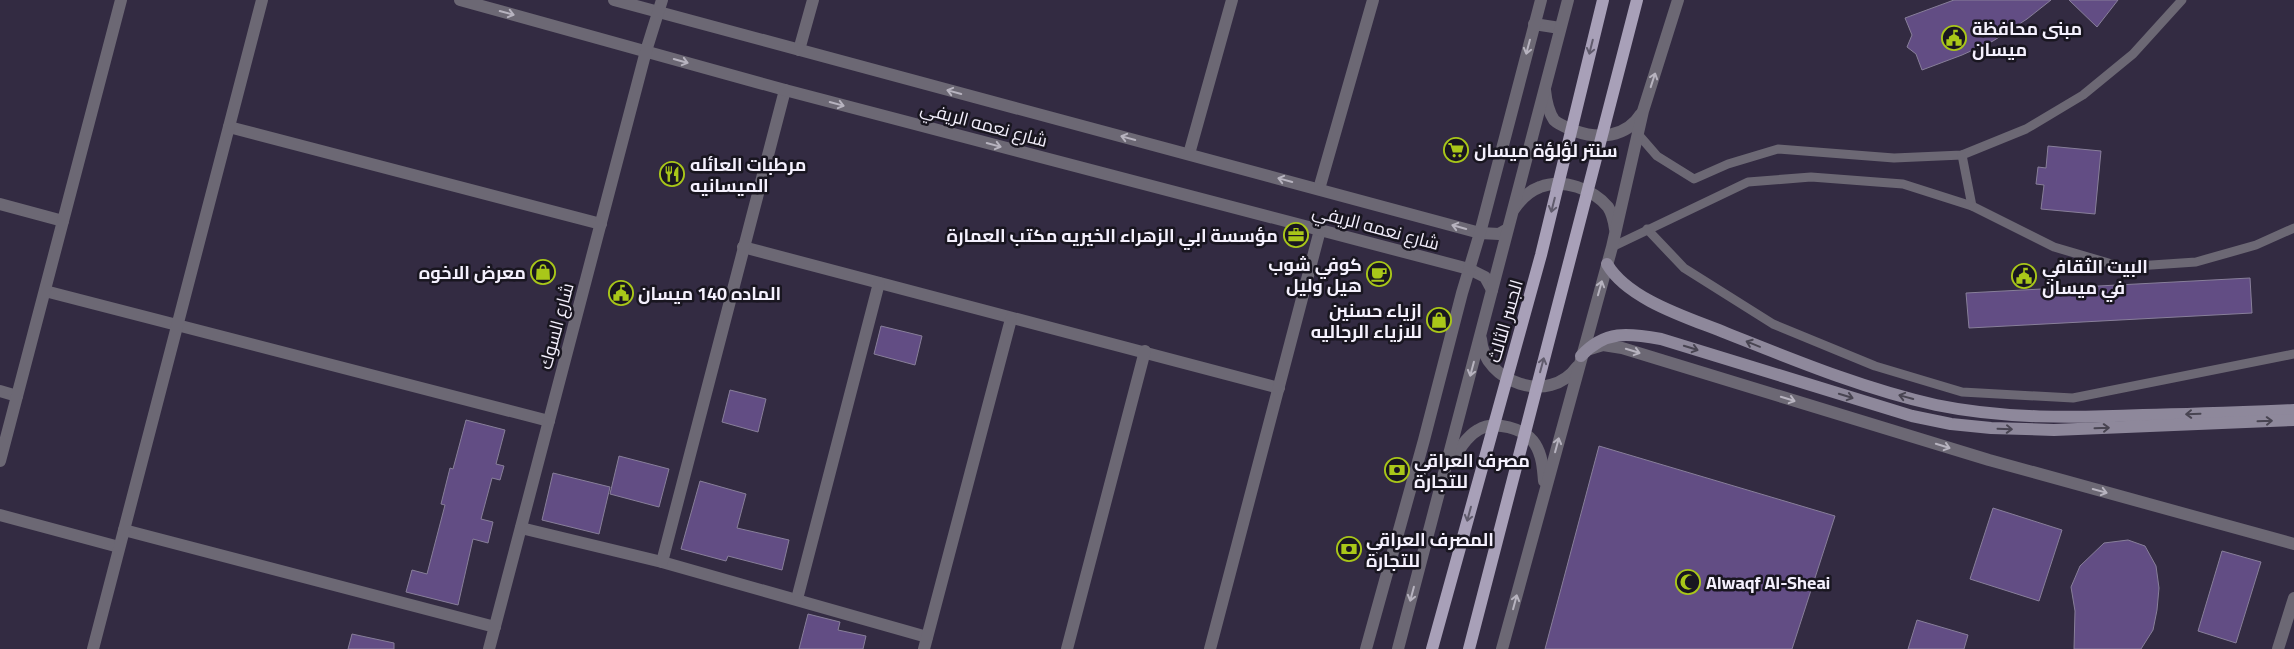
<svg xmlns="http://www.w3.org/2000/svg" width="2294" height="649" viewBox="0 0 2294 649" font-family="Georgia,Cairo,serif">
<rect width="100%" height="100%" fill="#332b42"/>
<!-- building -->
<g fill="#624d84" stroke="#887f9a">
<path d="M1954,0H2051L2027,19L1993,41L1962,55L1922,70L1916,54L1907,47L1912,35L1905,18Z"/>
<path d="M2069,0H2118L2097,27Z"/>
<path d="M2048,146L2101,151L2095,214L2041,209L2044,185L2036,184L2038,167L2046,168Z"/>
<path d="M2250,278L2252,313L1969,328L1966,293Z"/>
<path d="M881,326L922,336L915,365L874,354Z"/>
<path d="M730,390L766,399L758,432L722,422Z"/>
<path d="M466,420L505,430L496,464L504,466L500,480L492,478L481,519L493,522L488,543L473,539L458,605L406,592L412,570L427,574L445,505L441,504L450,468L453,469Z"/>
<path d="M1599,446L1835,516L1792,649H1545Z"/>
<path d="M619,456L669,469L659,507L610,494Z"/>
<path d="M553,473L610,487L599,534L542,520Z"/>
<path d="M700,481L746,494L737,528L789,540L782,570L728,556L726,561L681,549Z"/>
<path d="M1993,508L2062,530L2039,601L1970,579Z"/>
<path d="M2128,540L2145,546L2156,566L2159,588L2157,610L2153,630L2141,649H2074L2075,611L2071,587L2080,566L2104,543Z"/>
<path d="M2222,551L2261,562L2236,643L2198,631Z"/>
<path d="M808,614L840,622L838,630L866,636L863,649H799Z"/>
<path d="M1917,620L1968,635L1964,649H1908Z"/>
<path d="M352,634L394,643V649H348Z"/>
</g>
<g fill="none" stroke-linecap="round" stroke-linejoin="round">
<!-- service -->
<g stroke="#6c6874" stroke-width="9">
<path d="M1637,133L1657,156L1694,179L1728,164L1778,149L1894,158L1962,155L2026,129L2083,95L2133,54L2182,0"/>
<path d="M1962,155L1972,206"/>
<path d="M1647,229L1684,268L1773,324L1875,366L1962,392L2073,398L2294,354"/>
<path d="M1612,247L1748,182L1811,177L1903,184L1972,206L2054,247L2122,267L2196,262L2256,245L2294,228"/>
</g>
<!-- minor -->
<g stroke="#6c6874" stroke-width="12">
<path d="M799,50L813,0"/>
<path d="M229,127L601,224"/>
<path d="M1189,154L1232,0"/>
<path d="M1319,189L1373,0"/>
<path d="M0,204L63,221"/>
<path d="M743,247L1279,388"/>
<path d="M45,291L549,421"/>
<path d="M1590,349L1603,345L1622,348L1989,460L2294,544"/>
<path d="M0,391L17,396"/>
<path d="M0,461L121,0"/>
<path d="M0,515L119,547"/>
<path d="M521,528L662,562L927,637"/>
<path d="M124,530L495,627"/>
<path d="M662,562L785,90"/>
<path d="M797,599L879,283"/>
<path d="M93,649L262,0"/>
<path d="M924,649L1011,319"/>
<path d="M1067,649L1145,351"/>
<path d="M1210,649L1320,230"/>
<path d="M2278,649L2294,598"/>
</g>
<!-- tertiary -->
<g stroke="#6c6874" stroke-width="12">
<path d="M460,0L785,90L1469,269L1485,277L1492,290"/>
<path d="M614,0L1480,233L1499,234L1506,230"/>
<path d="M1534,24L1560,28"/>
<path d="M1545,90C1546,100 1548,111 1554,120C1559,125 1568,128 1575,131C1598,139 1626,138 1641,114"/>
<path d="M1514,209C1521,199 1529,191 1540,187C1563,178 1593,189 1608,207C1612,213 1614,222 1615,229"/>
<path d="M1481,339C1484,383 1550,405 1577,367"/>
<path d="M1451,463C1458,451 1466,437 1478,430C1494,420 1525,428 1535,444C1542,455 1543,468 1544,481"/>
<path d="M489,649L646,51L662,0"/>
<path d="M1366,649L1424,440L1462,293L1480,233L1541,0"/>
<path d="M1398,649L1568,0"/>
<path d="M1502,649L1612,247L1643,111L1678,0"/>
</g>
<!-- secondary -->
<g stroke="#8e889b" stroke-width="12">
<path d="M1607,264C1628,300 1689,318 1726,333C1794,360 1864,389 1936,405C2004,419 2074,418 2143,415C2193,414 2244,412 2294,410"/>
<path d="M1581,356C1605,330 1628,333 1661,339L1912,416L1951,424L1991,428L2054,430L2294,420"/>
</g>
<!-- primary-bridge -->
<g stroke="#a8a0b8" stroke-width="12">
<path d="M1432,649L1541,255L1603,0"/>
<path d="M1469,649L1637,0"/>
</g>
</g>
<!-- one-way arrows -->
<defs><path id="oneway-shaft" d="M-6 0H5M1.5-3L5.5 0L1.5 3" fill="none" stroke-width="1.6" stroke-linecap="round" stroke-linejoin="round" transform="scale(1.25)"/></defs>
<g stroke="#b7b3bf">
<use href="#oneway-shaft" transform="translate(507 13) rotate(15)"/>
<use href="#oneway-shaft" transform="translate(1528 47) rotate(105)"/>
<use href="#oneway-shaft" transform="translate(681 61) rotate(16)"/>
<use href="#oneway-shaft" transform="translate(1653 80) rotate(-72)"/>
<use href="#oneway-shaft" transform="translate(954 92) rotate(-165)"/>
<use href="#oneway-shaft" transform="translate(837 104) rotate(15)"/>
<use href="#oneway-shaft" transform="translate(1128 138) rotate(-165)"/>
<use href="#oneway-shaft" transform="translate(994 145) rotate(15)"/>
<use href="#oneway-shaft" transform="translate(1285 180) rotate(-165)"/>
<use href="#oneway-shaft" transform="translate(1459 227) rotate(-164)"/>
<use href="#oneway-shaft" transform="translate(1600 288) rotate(-74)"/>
<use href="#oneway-shaft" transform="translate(1633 351) rotate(17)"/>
<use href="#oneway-shaft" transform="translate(1472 369) rotate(105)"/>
<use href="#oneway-shaft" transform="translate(1788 399) rotate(17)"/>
<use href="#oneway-shaft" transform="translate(1557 445) rotate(-75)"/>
<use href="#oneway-shaft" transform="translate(1943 446) rotate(17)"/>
<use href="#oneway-shaft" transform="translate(2100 491) rotate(15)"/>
<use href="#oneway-shaft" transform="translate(1412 594) rotate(105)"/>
<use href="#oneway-shaft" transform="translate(1515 602) rotate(-75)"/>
</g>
<g stroke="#605b6c">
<use href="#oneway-shaft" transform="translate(1591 47) rotate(104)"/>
<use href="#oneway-shaft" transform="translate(1553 205) rotate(104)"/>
<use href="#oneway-shaft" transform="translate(1542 365) rotate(-75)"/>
<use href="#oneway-shaft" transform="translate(1469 514) rotate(105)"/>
</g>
<g stroke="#484451">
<use href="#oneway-shaft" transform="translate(1753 344) rotate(-158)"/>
<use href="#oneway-shaft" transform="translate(1691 348) rotate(17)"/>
<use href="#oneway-shaft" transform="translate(1846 396) rotate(17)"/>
<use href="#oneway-shaft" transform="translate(1906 397) rotate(-165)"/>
<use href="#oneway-shaft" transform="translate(2193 414) rotate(178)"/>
<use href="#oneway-shaft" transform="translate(2265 421) rotate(-2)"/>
<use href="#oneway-shaft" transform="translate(2102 428) rotate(-2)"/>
<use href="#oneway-shaft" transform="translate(2005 429) rotate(2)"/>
</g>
<!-- icons -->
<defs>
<symbol id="civic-ring" viewBox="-11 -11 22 22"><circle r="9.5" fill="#191620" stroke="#a9c719" stroke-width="1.5"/><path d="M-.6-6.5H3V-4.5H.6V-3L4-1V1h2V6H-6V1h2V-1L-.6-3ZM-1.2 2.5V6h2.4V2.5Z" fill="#a9c719"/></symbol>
<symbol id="supermarket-ring" viewBox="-11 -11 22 22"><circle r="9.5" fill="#191620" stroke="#a9c719" stroke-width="1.5"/><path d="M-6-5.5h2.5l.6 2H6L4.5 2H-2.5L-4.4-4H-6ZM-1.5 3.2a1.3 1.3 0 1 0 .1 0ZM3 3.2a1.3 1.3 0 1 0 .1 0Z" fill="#a9c719"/></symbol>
<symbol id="restaurant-ring" viewBox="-11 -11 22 22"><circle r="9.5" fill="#191620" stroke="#a9c719" stroke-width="1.5"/><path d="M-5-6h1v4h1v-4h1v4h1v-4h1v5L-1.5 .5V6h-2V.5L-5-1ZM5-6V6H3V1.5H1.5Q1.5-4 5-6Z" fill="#a9c719"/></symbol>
<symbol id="office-ring" viewBox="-11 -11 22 22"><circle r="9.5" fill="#191620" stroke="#a9c719" stroke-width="1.5"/><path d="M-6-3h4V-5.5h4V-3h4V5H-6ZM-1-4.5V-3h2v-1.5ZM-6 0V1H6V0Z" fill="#a9c719"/></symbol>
<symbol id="shop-ring" viewBox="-11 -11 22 22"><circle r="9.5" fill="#191620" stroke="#a9c719" stroke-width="1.5"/><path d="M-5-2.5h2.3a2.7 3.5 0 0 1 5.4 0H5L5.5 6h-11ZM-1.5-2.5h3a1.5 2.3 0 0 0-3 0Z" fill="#a9c719"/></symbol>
<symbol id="cafe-ring" viewBox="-11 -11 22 22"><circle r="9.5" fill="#191620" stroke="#a9c719" stroke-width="1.5"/><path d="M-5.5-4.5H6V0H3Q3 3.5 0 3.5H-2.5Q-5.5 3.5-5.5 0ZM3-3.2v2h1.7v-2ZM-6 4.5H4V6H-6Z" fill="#a9c719"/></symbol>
<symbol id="bank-ring" viewBox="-11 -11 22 22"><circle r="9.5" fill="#191620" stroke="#a9c719" stroke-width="1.5"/><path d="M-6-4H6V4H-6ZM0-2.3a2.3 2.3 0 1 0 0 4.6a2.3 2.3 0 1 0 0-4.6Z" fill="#a9c719"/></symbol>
<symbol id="mosque-ring" viewBox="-11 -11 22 22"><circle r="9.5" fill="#191620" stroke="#a9c719" stroke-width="1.5"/><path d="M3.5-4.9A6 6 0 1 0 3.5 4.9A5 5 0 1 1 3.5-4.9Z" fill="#a9c719"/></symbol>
</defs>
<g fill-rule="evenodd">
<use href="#civic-ring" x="1940" y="24" width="28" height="28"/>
<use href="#supermarket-ring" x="1442" y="136" width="28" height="28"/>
<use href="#restaurant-ring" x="658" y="160" width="28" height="28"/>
<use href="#office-ring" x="1282" y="221" width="28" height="28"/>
<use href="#shop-ring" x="529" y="258" width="28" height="28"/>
<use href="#cafe-ring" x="1365" y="260" width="28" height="28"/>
<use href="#civic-ring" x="2010" y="262" width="28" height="28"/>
<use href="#civic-ring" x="607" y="279" width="28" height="28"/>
<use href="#shop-ring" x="1425" y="306" width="28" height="28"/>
<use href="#bank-ring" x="1383" y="456" width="28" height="28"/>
<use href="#bank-ring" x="1335" y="535" width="28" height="28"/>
<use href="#mosque-ring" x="1674" y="568" width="28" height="28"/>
</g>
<g text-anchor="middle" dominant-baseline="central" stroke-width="5" stroke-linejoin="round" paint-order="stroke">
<!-- poi labels -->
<g font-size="18" font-weight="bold" fill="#f4f0fd" stroke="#191620" text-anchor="start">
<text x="1972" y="28">مبنى محافظة<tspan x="1972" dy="21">ميسان</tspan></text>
<text x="1474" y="150">سنتر لؤلؤة ميسان</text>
<text x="690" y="164">مرطبات العائله<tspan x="690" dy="21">الميسانيه</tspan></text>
<text x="1278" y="235" text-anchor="end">مؤسسة ابي الزهراء الخيريه مكتب العمارة</text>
<text x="1362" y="264" text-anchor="end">كوفي شوب<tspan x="1362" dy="21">هيل وليل</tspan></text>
<text x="2042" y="266">البيت الثقافي<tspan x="2042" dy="21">في ميسان</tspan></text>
<text x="526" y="272" text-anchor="end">معرض الاخوه</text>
<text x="638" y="293">الماده 140 ميسان</text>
<text x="1422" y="310" text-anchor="end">ازياء حسنين<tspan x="1422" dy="21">للازياء الرجاليه</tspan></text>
<text x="1414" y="460">مصرف العراقي<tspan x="1414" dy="21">للتجارة</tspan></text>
<text x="1366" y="539">المصرف العراقي<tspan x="1366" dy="21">للتجارة</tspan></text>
<text x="1706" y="582">Alwaqf Al-Sheai</text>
</g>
<!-- street labels -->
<g font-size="18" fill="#f4f0fd" stroke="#191620">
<text transform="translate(984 124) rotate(15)">شارع نعمه الريفي</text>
<text transform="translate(1376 227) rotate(15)">شارع نعمه الريفي</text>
<text transform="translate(1505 321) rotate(-74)">الجسر الثالث</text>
<text transform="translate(556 326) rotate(-75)">شارع السوك</text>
</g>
</g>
</svg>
